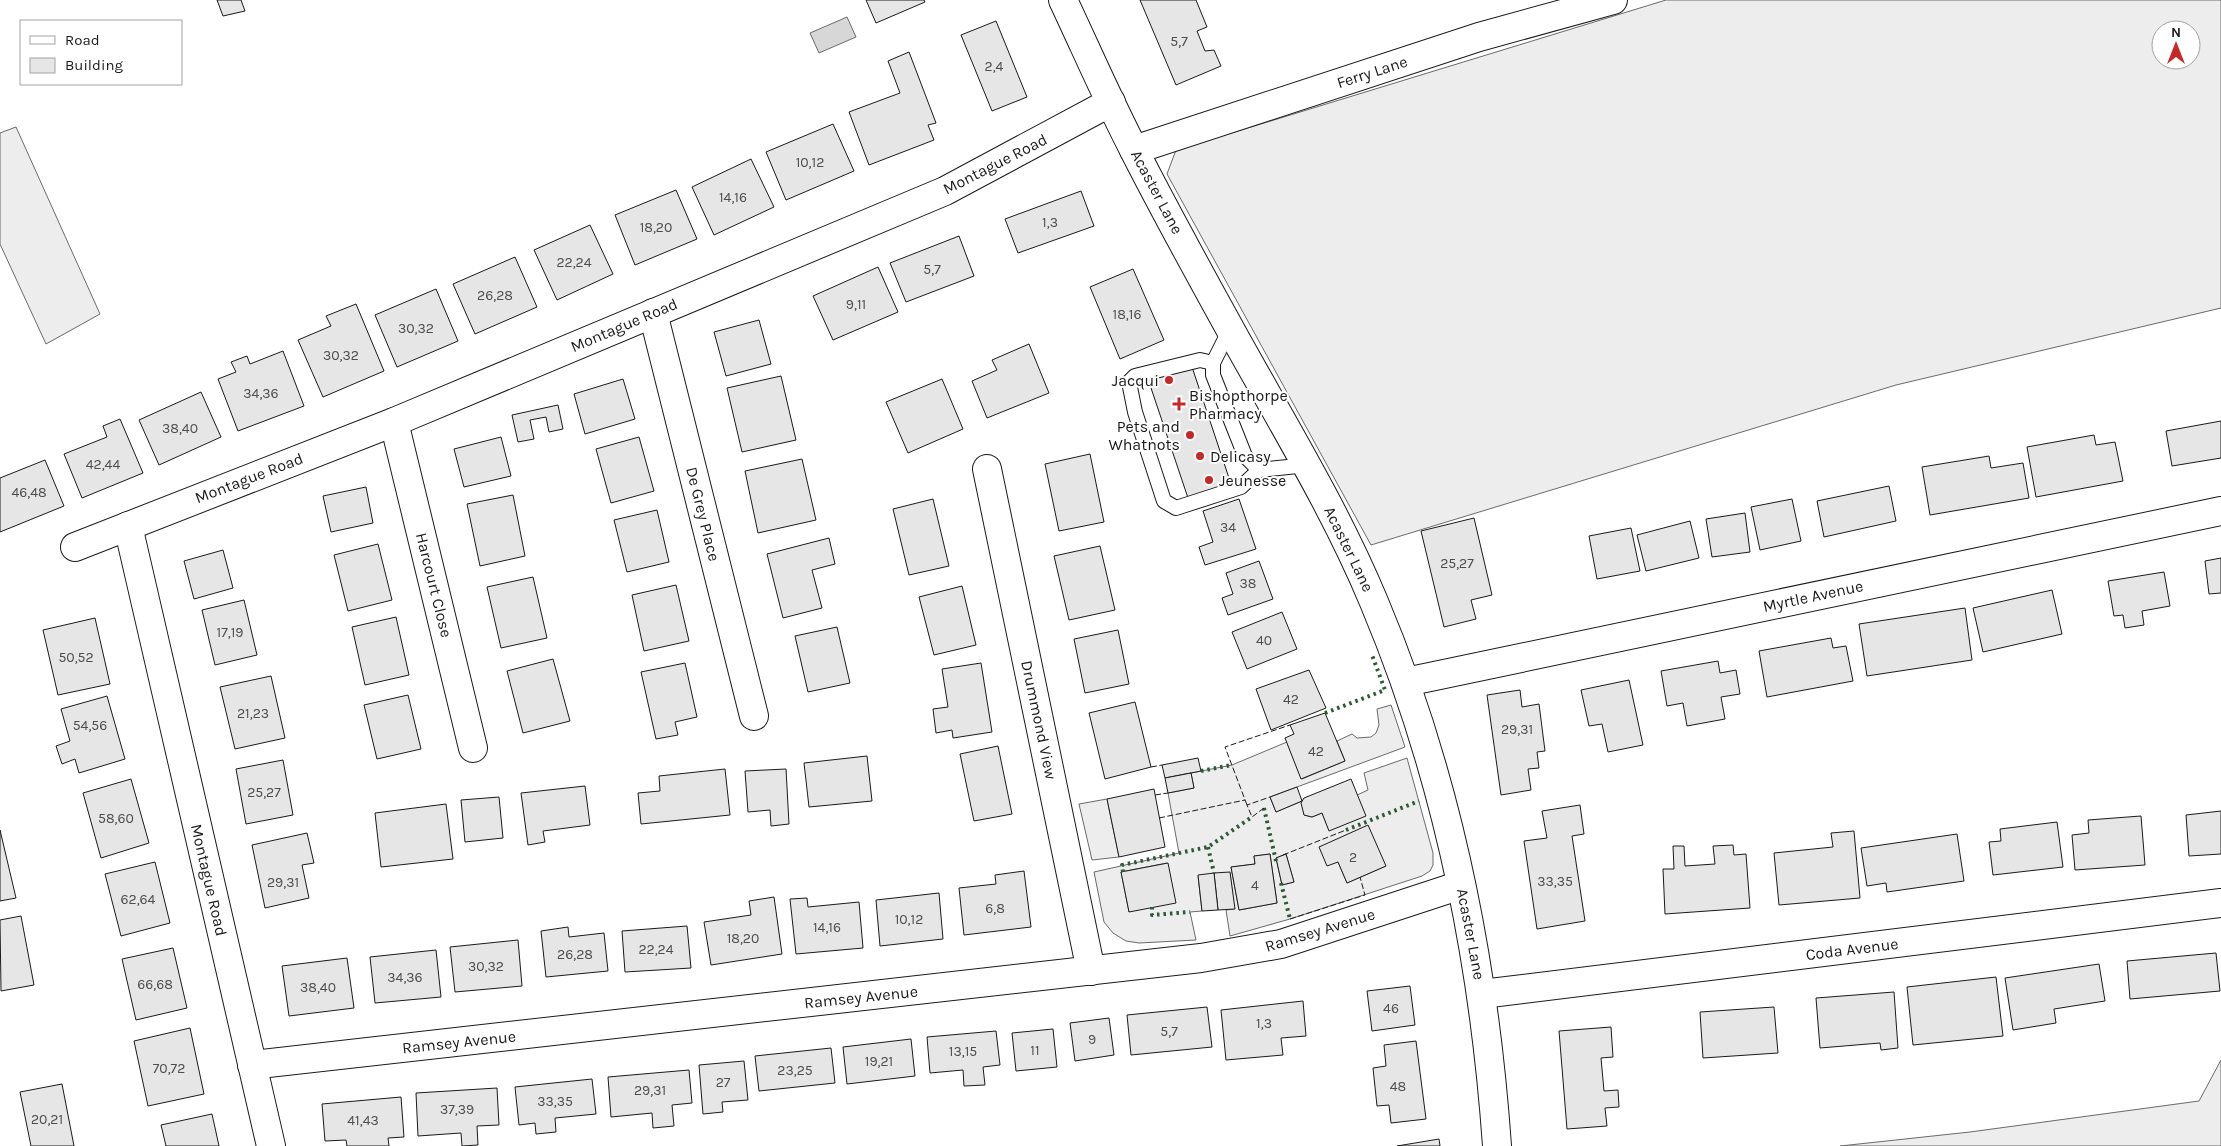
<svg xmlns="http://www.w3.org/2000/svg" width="2221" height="1146" viewBox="0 0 2221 1146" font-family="Karla,sans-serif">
<rect width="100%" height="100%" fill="#fff"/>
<!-- built -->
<g fill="#ededed" stroke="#6a6a6a" fill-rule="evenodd">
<path d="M1666,0H2221V308L1896,385L1371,545L1167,174L1176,150ZM2161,30H2191V60H2161Z"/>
<path d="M16,127L100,314L46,344L0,244V133Z"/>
<path d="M1391,705L1405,747L1270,797L1276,812L1302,801L1304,815L1312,817L1322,813L1329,830L1357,795L1368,790L1364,773L1407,758L1433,853V865L1430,871L1422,876L1290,919L1230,936L1226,910L1234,909L1230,873L1198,876L1202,911L1190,912L1196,940L1139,943L1126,941L1113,933L1104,922L1094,872L1179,853L1168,793L1194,788L1191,773L1232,765L1287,742L1302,779L1345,761L1337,741L1352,734L1357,738L1371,737L1376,733L1379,725L1377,709ZM1270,854L1277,903L1239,910L1231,867L1255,864L1254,856ZM1286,854L1294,882L1282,885L1276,858ZM1338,862L1386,866L1347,883ZM1167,863L1129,912L1121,872Z"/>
<path d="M1107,799L1119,857L1092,860L1079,804Z"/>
<path d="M2221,1060V1146H1840L1970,1132L2199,1101Z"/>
</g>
<!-- water -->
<path fill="#d7d7d7" stroke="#6a6a6a" d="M847,17L856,37L819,53L810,33Z"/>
<!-- building -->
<g fill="#e6e6e6" stroke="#1a1a1a">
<path d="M217,0H241L245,11L223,16Z"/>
<path d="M866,0H924L925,2L876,23Z"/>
<path d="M1140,0H1196L1207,27L1197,31L1205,51L1214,50L1221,66L1176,85Z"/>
<path d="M996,21L1027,97L992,111L961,35Z"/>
<path d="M909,52L936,123L928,125L934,140L869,165L849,112L900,93L888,61Z"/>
<path d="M833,124L854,171L786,200L766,152Z"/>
<path d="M751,159L774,207L714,235L692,187Z"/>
<path d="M676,190L697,239L635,265L615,215Z"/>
<path d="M1081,191L1094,226L1018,253L1005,219Z"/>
<path d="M590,225L613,274L557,300L534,250Z"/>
<path d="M959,236L974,276L906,302L890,263Z"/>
<path d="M515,257L537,307L475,334L453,284Z"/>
<path d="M878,267L898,312L833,340L813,296Z"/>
<path d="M1133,269L1164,340L1120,359L1090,287Z"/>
<path d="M436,289L458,341L397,367L375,315Z"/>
<path d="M356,304L384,371L323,397L298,340L331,326L326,316Z"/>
<path d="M759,320L771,364L726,376L714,332Z"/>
<path d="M1029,344L1049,393L987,418L972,381L997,370L992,360Z"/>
<path d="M283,351L304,406L238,431L218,379L236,372L231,362L247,356L250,364Z"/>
<path d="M1191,364L1232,487L1189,501L1148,379Z"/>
<path d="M781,376L796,440L742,452L727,388Z"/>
<path d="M623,379L635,419L585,434L574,394Z"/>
<path d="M942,379L963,429L908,453L886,402Z"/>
<path d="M201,392L221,437L159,465L139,420Z"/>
<path d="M558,405L563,429L549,432L546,417L530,420L534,439L518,442L512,415Z"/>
<path d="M120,419L143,473L82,498L64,454L107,437L103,426Z"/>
<path d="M2221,421V458L2172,466L2166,431Z"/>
<path d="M2094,435L2096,445L2115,442L2123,481L2036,497L2027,447Z"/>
<path d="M501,437L511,476L464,487L454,449Z"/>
<path d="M639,437L654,491L611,503L596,449Z"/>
<path d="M1090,454L1104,522L1059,531L1045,464Z"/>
<path d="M1989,456L1991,468L2023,463L2029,498L1930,515L1922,467Z"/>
<path d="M802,459L816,520L758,533L745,471Z"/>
<path d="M45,460L64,506L0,532V478Z"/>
<path d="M1889,486L1896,521L1824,537L1817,501Z"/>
<path d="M366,487L373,523L331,532L323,496Z"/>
<path d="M513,495L525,556L480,566L467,504Z"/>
<path d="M933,499L949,566L909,575L893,509Z"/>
<path d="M1239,499L1256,549L1205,565L1199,547L1213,542L1203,511Z"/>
<path d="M1792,499L1801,541L1760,550L1751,507Z"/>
<path d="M657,510L669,562L627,572L614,520Z"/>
<path d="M1745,513L1750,552L1712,557L1706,519Z"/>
<path d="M1474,518L1492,595L1471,600L1476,619L1444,627L1421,531Z"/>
<path d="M1690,521L1699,558L1646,571L1637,535Z"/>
<path d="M1631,528L1640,571L1597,579L1589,536Z"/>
<path d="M829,538L835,564L812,570L822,608L783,618L767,554Z"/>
<path d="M378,544L392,600L348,611L334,555Z"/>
<path d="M1100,546L1115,610L1069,620L1054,556Z"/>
<path d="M223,550L233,588L194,599L184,561Z"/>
<path d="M2221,558V593L2209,594L2205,561Z"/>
<path d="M1259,561L1273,599L1228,615L1222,598L1233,594L1226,573Z"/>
<path d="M2164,572L2170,606L2142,611L2144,625L2125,628L2123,615L2114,616L2108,581Z"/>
<path d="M533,577L547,638L501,648L487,587Z"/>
<path d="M676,585L689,641L644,651L632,595Z"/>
<path d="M962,586L976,645L934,655L919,597Z"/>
<path d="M2052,590L2062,634L1983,652L1973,608Z"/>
<path d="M244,600L257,655L215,665L202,610Z"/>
<path d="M1965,608L1972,660L1867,676L1859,624Z"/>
<path d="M1282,612L1297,649L1247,669L1232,632Z"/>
<path d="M396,617L409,675L365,685L352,627Z"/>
<path d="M95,618L110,684L58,695L43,630Z"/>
<path d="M837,627L850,683L808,692L795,636Z"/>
<path d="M1118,630L1129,684L1085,693L1074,639Z"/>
<path d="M1831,638L1833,648L1846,646L1853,681L1767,697L1759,651Z"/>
<path d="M553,659L570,721L523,733L507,671Z"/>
<path d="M1718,661L1720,673L1736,670L1740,694L1721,697L1725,719L1687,726L1683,703L1667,706L1661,671Z"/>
<path d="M685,663L697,717L675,722L678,735L656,739L641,672Z"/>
<path d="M981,663L992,732L953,738L952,730L936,733L933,709L948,707L942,669Z"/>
<path d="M1309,670L1326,708L1271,730L1256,689Z"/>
<path d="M271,676L285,738L235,749L220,687Z"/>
<path d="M1629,680L1643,745L1608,752L1602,724L1589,726L1581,690Z"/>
<path d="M1520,690L1522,707L1539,704L1545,751L1537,752L1539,768L1528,769L1531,790L1501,795L1487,695Z"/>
<path d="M408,695L421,749L377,759L364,705Z"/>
<path d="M107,696L125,759L79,773L75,759L62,764L56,746L70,741L61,709Z"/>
<path d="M1135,702L1151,767L1105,779L1089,713Z"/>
<path d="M1325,713L1345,761L1301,779L1285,738L1294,734L1290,725Z"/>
<path d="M998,746L1012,814L974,821L960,754Z"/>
<path d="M867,756L872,801L809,807L804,763Z"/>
<path d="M1198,758L1201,771L1165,778L1162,765Z"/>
<path d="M283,760L293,815L246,824L236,769Z"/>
<path d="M725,769L730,815L641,824L638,793L660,791L659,776Z"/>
<path d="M786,769L789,824L771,826L770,810L748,812L745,771Z"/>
<path d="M1191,773L1194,788L1168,793L1165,778Z"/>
<path d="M131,779L149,843L101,858L83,793Z"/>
<path d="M1351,779L1366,816L1329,831L1322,813L1312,817L1304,815L1301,803L1304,798Z"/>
<path d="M585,786L590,825L543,831L545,842L528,845L521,793Z"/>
<path d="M1297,787L1302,801L1276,812L1270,797Z"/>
<path d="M1154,789L1165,847L1119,857L1107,799Z"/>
<path d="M499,797L503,838L465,842L461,800Z"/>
<path d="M446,804L453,859L381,867L375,813Z"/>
<path d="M1580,805L1584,834L1572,836L1585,921L1537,929L1524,841L1547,838L1542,811Z"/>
<path d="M2221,811V854L2189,856L2186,815Z"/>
<path d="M2141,816L2145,865L2075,870L2072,835L2089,833L2088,820Z"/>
<path d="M2057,822L2063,867L1993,875L1989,842L2001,841L2000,829Z"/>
<path d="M1368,825L1386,866L1347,883L1338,862L1327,866L1319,847Z"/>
<path d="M0,830L16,898L0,901Z"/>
<path d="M1854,831L1860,898L1779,905L1774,853L1833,847L1831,833Z"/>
<path d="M307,833L314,863L302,865L309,898L265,908L252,845Z"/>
<path d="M1957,834L1964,881L1887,892L1886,883L1867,886L1861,848Z"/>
<path d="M1733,845L1734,855L1746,854L1750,908L1665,914L1663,869H1674L1673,846H1684L1685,866L1715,864L1713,846Z"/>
<path d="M1270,854L1277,903L1239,910L1231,867L1255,864L1254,856Z"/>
<path d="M1286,854L1294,882L1282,885L1276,858Z"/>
<path d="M155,862L170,923L121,936L105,874Z"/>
<path d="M1168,863L1176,903L1129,912L1121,872Z"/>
<path d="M1024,871L1031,927L964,935L959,888L996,884L995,875Z"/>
<path d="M1230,872L1235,909L1218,910L1214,873Z"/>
<path d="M1214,873L1218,910L1202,911L1198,875Z"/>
<path d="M939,893L943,939L880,946L876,900Z"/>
<path d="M774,897L782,954L711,965L704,922L751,915L749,901Z"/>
<path d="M807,898L808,907L859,902L863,948L796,954L790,899Z"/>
<path d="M21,916L34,985L1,991L0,920Z"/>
<path d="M687,926L691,968L625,972L622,931Z"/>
<path d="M568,927L569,937L604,933L608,971L546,977L541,931Z"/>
<path d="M518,940L522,986L455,992L450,947Z"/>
<path d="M173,948L187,1008L136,1020L122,959Z"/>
<path d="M436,950L441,997L375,1003L370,957Z"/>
<path d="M2216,953L2220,991L2130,999L2127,961Z"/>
<path d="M347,958L354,1008L289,1016L282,966Z"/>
<path d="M2099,964L2105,1001L2054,1009L2056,1023L2013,1030L2005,978Z"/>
<path d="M1996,977L2003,1036L1913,1045L1907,987Z"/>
<path d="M1410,986L1415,1025L1372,1031L1367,991Z"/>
<path d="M1894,992L1898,1048L1881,1050L1880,1043L1820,1048L1816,998Z"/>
<path d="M1303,1001L1306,1036L1281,1038L1283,1055L1226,1060L1221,1010Z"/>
<path d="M1207,1007L1212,1047L1131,1055L1127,1015Z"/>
<path d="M1774,1007L1778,1053L1703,1058L1700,1012Z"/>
<path d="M1109,1018L1114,1055L1075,1061L1070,1023Z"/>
<path d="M1611,1027L1613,1057L1601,1058L1604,1091L1618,1090L1619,1107L1605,1108L1607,1126L1567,1129L1559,1031Z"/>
<path d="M190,1028L204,1094L148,1106L134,1041Z"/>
<path d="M1053,1029L1057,1067L1016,1071L1012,1033Z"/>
<path d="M996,1031L1000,1065L983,1067L985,1085L964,1086L963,1070L930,1073L927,1037Z"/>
<path d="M911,1039L915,1076L847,1084L843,1047Z"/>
<path d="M1416,1041L1426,1119L1391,1123L1389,1105L1377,1106L1373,1068L1386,1066L1384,1045Z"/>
<path d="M831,1048L835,1083L759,1091L755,1056Z"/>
<path d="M744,1061L748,1100L722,1102L723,1112L703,1114L699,1065Z"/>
<path d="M689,1070L692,1103L672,1105L674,1126L653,1128L652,1113L611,1117L608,1077Z"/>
<path d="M592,1079L596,1114L555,1118L556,1132L536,1134L535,1123L519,1125L515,1087Z"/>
<path d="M62,1084L74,1146H31L20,1092Z"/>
<path d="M497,1088L499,1125L477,1126L478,1145L462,1146L461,1133L418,1136L416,1093Z"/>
<path d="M401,1097L404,1137L388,1138L389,1146H347L346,1140L325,1141L322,1104Z"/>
<path d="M212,1114L219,1146H166L161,1125Z"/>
<path d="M1439,1139L1440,1146H1397Z"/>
</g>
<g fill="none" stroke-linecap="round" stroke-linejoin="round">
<defs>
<g id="lane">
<path d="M1230,329L1213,363V375L1245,456L1259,470L1307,465"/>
<path d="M1213,363L1200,360L1135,376L1129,382L1135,412L1164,501L1176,508L1241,487L1259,470"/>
</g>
<g id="street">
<path d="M1134,150L1479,37L1613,0"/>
<path d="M653,313L754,716"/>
<path d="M394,422L473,748"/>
<path d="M987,469L1091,971"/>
<path d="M128,526L271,1146"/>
<path d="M75,547L394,422L945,191L1111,102"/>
<path d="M1406,682L2221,511"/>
<path d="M1482,994L2221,903"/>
<path d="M252,1065L1201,958L1281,944L1461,885"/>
</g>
<path id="secondary" d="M1063,0C1087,51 1109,102 1135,152C1165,211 1197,269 1229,327C1279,418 1334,506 1374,602C1447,775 1484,960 1497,1146"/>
</defs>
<!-- lane casing -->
<use href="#lane" stroke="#1a1a1a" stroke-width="16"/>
<!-- street casing -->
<use href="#street" stroke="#1a1a1a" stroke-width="30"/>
<!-- secondary casing -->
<use href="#secondary" stroke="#1a1a1a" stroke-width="30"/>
<!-- lane -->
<use href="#lane" stroke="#fff" stroke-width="14"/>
<!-- street -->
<use href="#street" stroke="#fff" stroke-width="28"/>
<!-- secondary -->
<use href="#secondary" stroke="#fff" stroke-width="28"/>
<!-- hedge -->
<g stroke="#2b5a34" stroke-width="4" stroke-dasharray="2.5 4" stroke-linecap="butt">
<path d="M1325,713L1385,690L1372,655"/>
<path d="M1201,771L1232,765"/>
<path d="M1264,808L1276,861"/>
<path d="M1346,830L1419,801"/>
<path d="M1208,847L1214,873"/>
<path d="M1123,872L1122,865L1208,847L1252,817"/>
<path d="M1281,883L1290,919"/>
<path d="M1152,907V915L1190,912"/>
</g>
<!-- fence -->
<g stroke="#1a1a1a" stroke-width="1" stroke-dasharray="6 2.5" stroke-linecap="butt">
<path d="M1151,767L1162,765"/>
<path d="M1155,795L1168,793"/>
<path d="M1247,805L1225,747L1290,725"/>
<path d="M1264,808L1252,817L1247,805L1270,797"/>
<path d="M1159,818L1245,800"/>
<path d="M1283,855L1346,830"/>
<path d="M1290,919L1365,895L1360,877"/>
</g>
</g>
<!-- markers -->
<g fill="#c62828" stroke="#fff" stroke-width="2">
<circle cx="1169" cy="380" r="5"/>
<path d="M1176.5 396.5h5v5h5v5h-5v5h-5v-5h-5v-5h5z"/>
<circle cx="1190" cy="435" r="5"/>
<circle cx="1200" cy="456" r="5"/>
<circle cx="1209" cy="480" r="5"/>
</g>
<g text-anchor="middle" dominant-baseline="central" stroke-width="4" stroke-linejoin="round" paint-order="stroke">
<!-- number labels -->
<g font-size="14" fill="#4d4d4d">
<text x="1179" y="41">5,7</text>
<text x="994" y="66">2,4</text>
<text x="810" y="162">10,12</text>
<text x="733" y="197">14,16</text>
<text x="1050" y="222">1,3</text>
<text x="656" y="227">18,20</text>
<text x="574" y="262">22,24</text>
<text x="932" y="269">5,7</text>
<text x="495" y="295">26,28</text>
<text x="856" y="304">9,11</text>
<text x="1127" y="314">18,16</text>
<text x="416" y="328">30,32</text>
<text x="341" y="355">30,32</text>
<text x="261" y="393">34,36</text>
<text x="180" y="428">38,40</text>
<text x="103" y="464">42,44</text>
<text x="29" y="492">46,48</text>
<text x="1228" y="527">34</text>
<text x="1457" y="563">25,27</text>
<text x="1248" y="583">38</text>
<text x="230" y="632">17,19</text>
<text x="1264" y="640">40</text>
<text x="76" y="657">50,52</text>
<text x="1291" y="699">42</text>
<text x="253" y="713">21,23</text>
<text x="90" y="725">54,56</text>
<text x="1517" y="729">29,31</text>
<text x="1316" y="751">42</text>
<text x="264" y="792">25,27</text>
<text x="116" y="818">58,60</text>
<text x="1353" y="857">2</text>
<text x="1555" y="881">33,35</text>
<text x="283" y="882">29,31</text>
<text x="1255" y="885">4</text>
<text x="138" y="899">62,64</text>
<text x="995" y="908">6,8</text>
<text x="909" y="919">10,12</text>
<text x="827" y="927">14,16</text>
<text x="743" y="938">18,20</text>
<text x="656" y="949">22,24</text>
<text x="575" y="954">26,28</text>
<text x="486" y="966">30,32</text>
<text x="405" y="977">34,36</text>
<text x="155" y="984">66,68</text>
<text x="318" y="987">38,40</text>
<text x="1391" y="1008">46</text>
<text x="1264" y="1023">1,3</text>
<text x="1169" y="1031">5,7</text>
<text x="1092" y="1039">9</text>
<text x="1035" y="1050">11</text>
<text x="963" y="1051">13,15</text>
<text x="879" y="1061">19,21</text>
<text x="169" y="1068">70,72</text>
<text x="795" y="1070">23,25</text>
<text x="723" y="1082">27</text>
<text x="1398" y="1086">48</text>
<text x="650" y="1090">29,31</text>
<text x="555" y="1101">33,35</text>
<text x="457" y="1109">37,39</text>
<text x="47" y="1119">20,21</text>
<text x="363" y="1120">41,43</text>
</g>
<!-- street labels -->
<g font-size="16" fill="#1a1a1a" stroke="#fff">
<text transform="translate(1372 72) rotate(-18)">Ferry Lane</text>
<text transform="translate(995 164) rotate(-27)">Montague Road</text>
<text transform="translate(1157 192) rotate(62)">Acaster Lane</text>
<text transform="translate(624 325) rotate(-23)">Montague Road</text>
<text transform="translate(249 478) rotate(-21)">Montague Road</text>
<text transform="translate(703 514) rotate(76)">De Grey Place</text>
<text transform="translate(1349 549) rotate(64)">Acaster Lane</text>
<text transform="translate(434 585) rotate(76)">Harcourt Close</text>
<text transform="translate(1813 596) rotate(-12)">Myrtle Avenue</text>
<text transform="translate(1039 720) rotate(78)">Drummond View</text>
<text transform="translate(209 880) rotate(77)">Montague Road</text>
<text transform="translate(1320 930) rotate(-17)">Ramsey Avenue</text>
<text transform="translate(1471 934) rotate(79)">Acaster Lane</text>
<text transform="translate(1852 949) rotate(-7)">Coda Avenue</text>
<text transform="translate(861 997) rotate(-6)">Ramsey Avenue</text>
<text transform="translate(459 1042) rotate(-6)">Ramsey Avenue</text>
</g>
<!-- poi labels -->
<g font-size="16" fill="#1a1a1a" stroke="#fff" text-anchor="start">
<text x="1159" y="380" text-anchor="end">Jacqui</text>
<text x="1189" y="395">Bishopthorpe<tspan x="1189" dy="18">Pharmacy</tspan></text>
<text x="1180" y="426" text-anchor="end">Pets and<tspan x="1180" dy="18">Whatnots</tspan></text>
<text x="1210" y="456">Delicasy</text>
<text x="1219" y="480">Jeunesse</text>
</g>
</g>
<!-- legend -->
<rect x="20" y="20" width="162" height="65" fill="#ffffff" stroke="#a3a3a3"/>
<rect x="30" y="36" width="25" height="8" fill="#ffffff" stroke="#a3a3a3"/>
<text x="65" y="45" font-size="15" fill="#1a1a1a">Road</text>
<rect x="30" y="58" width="25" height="15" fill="#e6e6e6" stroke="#a3a3a3"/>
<text x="65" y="70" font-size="15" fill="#1a1a1a">Building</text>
<!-- north arrow -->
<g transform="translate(2176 45)"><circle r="24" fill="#ffffff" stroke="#a3a3a3"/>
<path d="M0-4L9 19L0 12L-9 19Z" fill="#c62828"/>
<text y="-8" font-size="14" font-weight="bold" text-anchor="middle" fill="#1a1a1a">N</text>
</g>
</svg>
